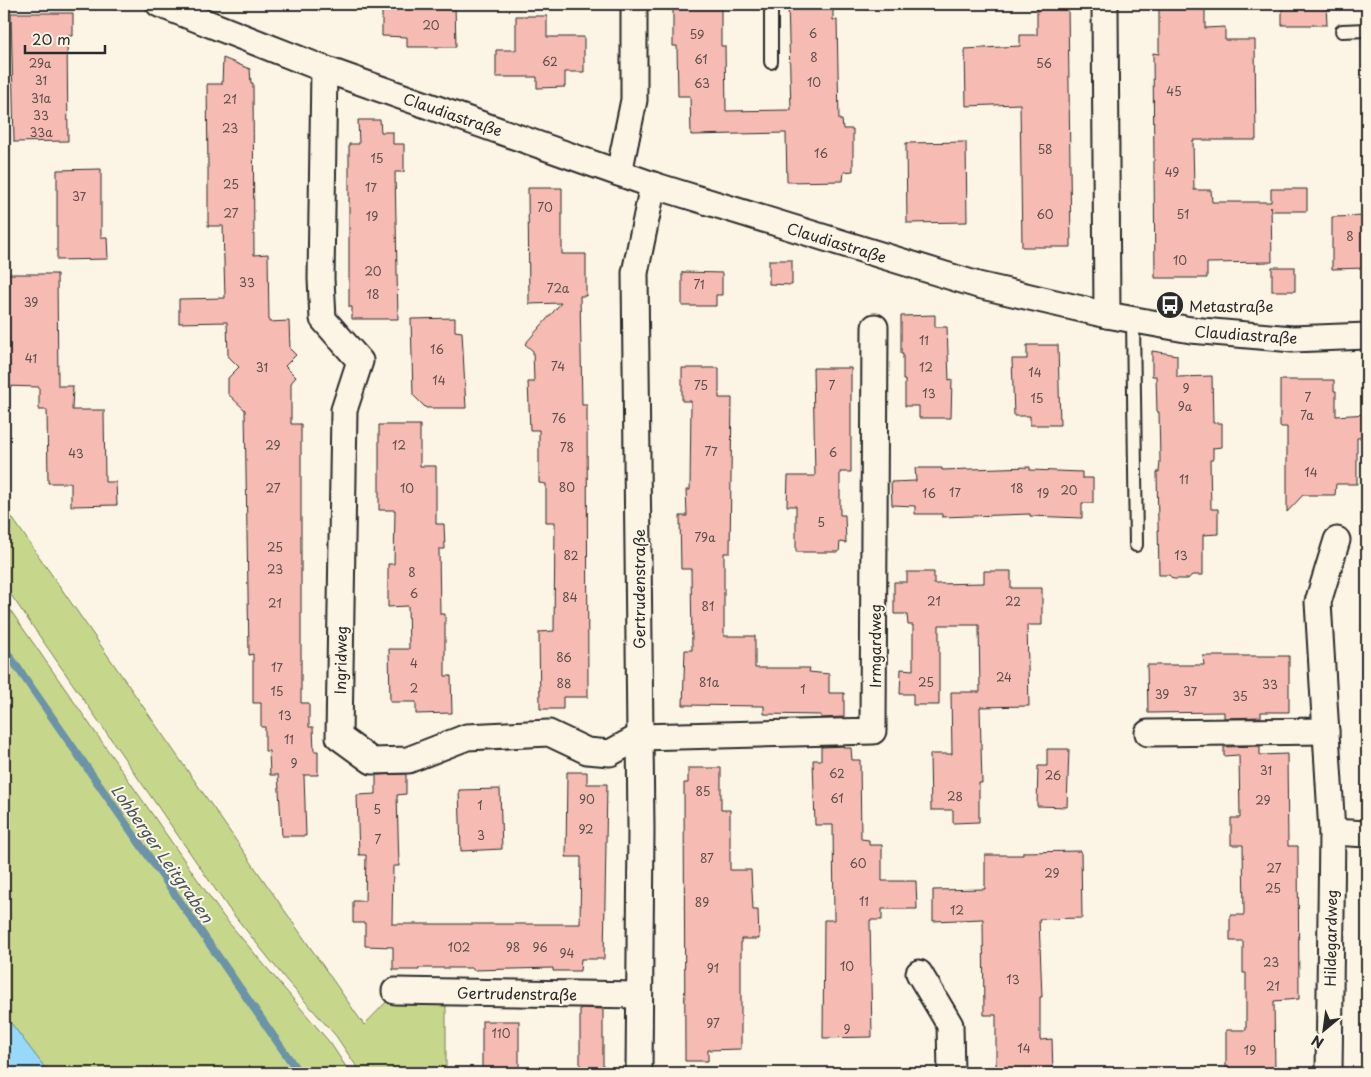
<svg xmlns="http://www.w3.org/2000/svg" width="1371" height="1077" viewBox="0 0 1371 1077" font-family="'Playpen Sans',sans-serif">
<rect width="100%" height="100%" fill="#fcf5e5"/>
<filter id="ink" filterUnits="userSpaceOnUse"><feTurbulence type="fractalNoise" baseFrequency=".02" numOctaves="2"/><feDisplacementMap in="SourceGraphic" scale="10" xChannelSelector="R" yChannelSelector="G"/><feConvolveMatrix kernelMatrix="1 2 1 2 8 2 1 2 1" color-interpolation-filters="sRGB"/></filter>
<g filter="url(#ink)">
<!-- green -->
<g fill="#c6d78b" stroke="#78815b">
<path d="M4,506L364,1025L389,999L446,1000V1073H361L336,1036L287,981L229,909L4,585Z"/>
<path d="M4,601L223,916L331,1044L350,1073H49L4,1014Z"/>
</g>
<!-- water -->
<path fill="#98d9fa" stroke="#6c93a7" d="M4,1014L49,1073H4Z"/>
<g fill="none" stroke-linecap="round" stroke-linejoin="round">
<!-- stream -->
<path stroke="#6c93a7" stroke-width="8" d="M4,648L299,1073"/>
</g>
<!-- building -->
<g fill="#f6bbb2" stroke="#2b2b2b">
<path d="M382,4H455L456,47H407V37L382,36Z"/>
<path d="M673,4H721V46H725L726,111L791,110L788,4H833V20H837L839,120H842L843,129H853V171L844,172L843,181L787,182L786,133L691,135L690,96H678L677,46H673Z"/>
<path d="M1037,4H1068L1071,247H1022L1020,104L966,106L965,49L1020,46V35H1037Z"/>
<path d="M1159,4H1205V28L1225,27V40H1255L1256,140H1193L1194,190H1211L1212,202H1271V189H1307V211H1271V206L1272,262L1207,263V278H1155L1153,53L1159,54Z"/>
<path d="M1282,4H1326L1327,25H1282Z"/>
<path d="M11,13H73V36H67L68,141L14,142Z"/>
<path d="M516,16H547V37H584V72H565V87L537,88V77H496V50H516Z"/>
<path d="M223,58L250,69L251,83H253L254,255L268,254L269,322L289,321L290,349L296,355L285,366L296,377L291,383V424H301V703H309V727H313L314,751H318V775H304L306,836H282L278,775H270L269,751H265V727H261V703H253V654L249,655L245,410L228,394V378L239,367L228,356L227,322L179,323V299L225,298L223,226H208V169L207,84H222Z"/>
<path d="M358,120H380L381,132H393V144H404V172H395L398,319H352V307H349V144H359Z"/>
<path d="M966,142L967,222L907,223L906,143Z"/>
<path d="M101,169V237H107L108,259L57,260V170Z"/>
<path d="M528,188H562V254H586V296H580L582,405H587L588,697H563V709H540L539,632L554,631L555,522H546V484L539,483V430H530L528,382H534L533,351L525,344L561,303L529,304Z"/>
<path d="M1367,216V268L1332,269V217Z"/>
<path d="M769,260H792V285L769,284Z"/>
<rect x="1272" y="267" width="23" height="24"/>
<path d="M682,272L722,273V295H716V306H682Z"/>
<path d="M4,274H57L58,386H73L72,410H104L105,482H116L117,505L71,506V483H48L47,410H39V387L4,386Z"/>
<path d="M935,315V327H947L949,380L952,379L951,418H919V406H905V380H903V354H901V316Z"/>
<path d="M455,318V331L462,332L466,408H426L413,395L411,319Z"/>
<path d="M1027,345H1058L1060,425H1030V416H1014L1012,359H1027Z"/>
<path d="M1152,351L1177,355V377L1212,376L1213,423H1222V447L1213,448V460H1210L1211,509H1218V534L1203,535V575H1192L1188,579H1173L1169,575H1159L1157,472H1159L1160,461L1159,412H1157L1156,376H1152Z"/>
<path d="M682,368H719V398H732L730,553H724V636H755V668H810L809,672L829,674V693H844V717L821,718V715L764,714V706L683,705L685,650H692L691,569H681L680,516H687L686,490H690L691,401H682Z"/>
<path d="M813,368H851V472H840V515H845L846,543L840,542L839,552H796V506H787L788,476H815Z"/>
<path d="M1280,380H1334V391H1336V416L1367,414V437L1357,438V484H1336L1335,495H1303L1287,512V427H1280Z"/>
<path d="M379,425H420V466H436V524H444L445,549H439L440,614H445V676H451L452,713L416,714V702H390L389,649H409L408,606L388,607V564H394L395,510H379Z"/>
<path d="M1030,467V470L1082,472V478H1093V503H1082V518L1030,516V514L942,517V514H915V506L892,505L891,482L916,481L915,468H942V470Z"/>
<path d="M984,571H1011V588H1042V625H1027L1029,706L980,707L982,783H979V822L953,823V810H931L930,754H952L951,692H980L979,625H939V705H913V694H900L901,669L913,670V625H908L907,614H894V582H907V572H934V584L984,583Z"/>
<path d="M1203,656H1289V712H1261V717L1224,718V712L1148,713L1147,665H1204Z"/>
<path d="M844,746V748H851L852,760H860L861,839L869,840V845H882V881H916L917,909H882V920H870L872,1037L823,1038L824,920H834L833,825H815L813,760H821V747Z"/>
<path d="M1260,746V755L1287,754L1288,846H1298L1299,999L1274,1001L1275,1070H1263L1264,1073H1226V1030H1246V973H1243V941H1230V915H1244L1243,845H1231V818H1240L1239,755L1224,756V747Z"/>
<path d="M1047,749H1069L1067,807L1037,806L1038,766H1047Z"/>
<path d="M688,768H721V810H730V870H751L753,910H758L759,939H741V1049L708,1050V1061H685L684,783H688Z"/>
<path d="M567,772H587V784H607L604,959H581L580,971H553V968L473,970V968H419V970H393V947L365,946V923H353V901H365L366,855H359L357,795L376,794V775L406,774V794L397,795L399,866H393L392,924H580L581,857H566Z"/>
<path d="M500,789L502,849L461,851L459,790Z"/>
<path d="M1081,851L1082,918L1039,919L1042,997H1040V1040L1052,1039L1053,1073H996V1015H984L983,919L933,921V890L985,889V855H1023V852Z"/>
<path d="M580,1008L603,1009V1073H580Z"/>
<rect x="482" y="1021" width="37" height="52"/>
</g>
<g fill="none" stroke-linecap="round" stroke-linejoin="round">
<defs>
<g id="lane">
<path d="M1342,31L1367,30"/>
<path d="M771,62V4"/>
<path d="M1133,320L1136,545"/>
</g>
<g id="street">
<path d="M159,4L324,69L653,185L978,285L1107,315L1191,330L1292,339L1367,336"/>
<path d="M1105,4L1107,315"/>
<path d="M324,69L321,279L323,319L360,361L344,410L339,737L372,761L408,760L467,737L549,733L587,751L610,753L639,737L873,731L875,327"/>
<path d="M619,173L634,100V4"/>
<path d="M1148,733L1326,731"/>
<path d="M1332,832L1367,834"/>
<path d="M919,973L950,1025L951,1073"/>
<path d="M395,991L639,995"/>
<path d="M639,1073L641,828L635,273L653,185"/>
<path d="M1329,1073L1332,832L1318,602L1337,540"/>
</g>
</defs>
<!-- lane casing -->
<use href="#lane" stroke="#2b2b2b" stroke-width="16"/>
<!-- street casing -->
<use href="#street" stroke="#2b2b2b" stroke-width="29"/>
<!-- lane -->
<use href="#lane" stroke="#fcf5e5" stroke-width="12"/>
<!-- street -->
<use href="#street" stroke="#fcf5e5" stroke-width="25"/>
</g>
</g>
<!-- icons -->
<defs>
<symbol id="bus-disc" viewBox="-11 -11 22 22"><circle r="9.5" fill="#2b2b2b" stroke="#fcf5e5"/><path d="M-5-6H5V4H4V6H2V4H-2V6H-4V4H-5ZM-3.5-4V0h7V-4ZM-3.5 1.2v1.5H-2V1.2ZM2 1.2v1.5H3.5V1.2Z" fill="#fff"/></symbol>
</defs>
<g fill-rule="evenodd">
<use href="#bus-disc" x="1154" y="289" width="32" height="32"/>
</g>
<g text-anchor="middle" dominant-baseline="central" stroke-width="4" stroke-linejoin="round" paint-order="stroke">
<!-- number labels -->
<g font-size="12" fill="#5e4f4d">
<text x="431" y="25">20</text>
<text x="813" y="33">6</text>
<text x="697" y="34">59</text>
<text x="814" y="57">8</text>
<text x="701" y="59">61</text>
<text x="550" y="61">62</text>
<text x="40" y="63">29a</text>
<text x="1044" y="63">56</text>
<text x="41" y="80">31</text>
<text x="814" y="82">10</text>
<text x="702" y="83">63</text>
<text x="1174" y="91">45</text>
<text x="41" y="98">31a</text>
<text x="230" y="99">21</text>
<text x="41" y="115">33</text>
<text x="230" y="128">23</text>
<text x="41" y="132">33a</text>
<text x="1045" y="149">58</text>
<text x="821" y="153">16</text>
<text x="377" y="158">15</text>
<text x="1172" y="172">49</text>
<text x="231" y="184">25</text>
<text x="371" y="187">17</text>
<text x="79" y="196">37</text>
<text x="545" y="207">70</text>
<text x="231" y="213">27</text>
<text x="1045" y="214">60</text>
<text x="1183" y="214">51</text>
<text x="372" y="216">19</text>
<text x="1350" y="236">8</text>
<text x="1180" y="260">10</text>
<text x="373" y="271">20</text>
<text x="247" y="282">33</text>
<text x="699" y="284">71</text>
<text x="558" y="288">72a</text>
<text x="373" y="294">18</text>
<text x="31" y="302">39</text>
<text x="924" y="340">11</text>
<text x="437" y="349">16</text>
<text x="31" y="358">41</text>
<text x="558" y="366">74</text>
<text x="262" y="367">31</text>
<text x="926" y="367">12</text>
<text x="1035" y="372">14</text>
<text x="439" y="380">14</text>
<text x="701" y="385">75</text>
<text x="832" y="385">7</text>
<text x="1186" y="388">9</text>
<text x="929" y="393">13</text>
<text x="1308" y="397">7</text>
<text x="1037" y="398">15</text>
<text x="1185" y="406">9a</text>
<text x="1307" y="415">7a</text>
<text x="559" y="418">76</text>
<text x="273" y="445">29</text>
<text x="399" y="445">12</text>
<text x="567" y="447">78</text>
<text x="711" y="451">77</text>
<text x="833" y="452">6</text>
<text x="76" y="453">43</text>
<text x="1311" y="472">14</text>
<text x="1184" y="479">11</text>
<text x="567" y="487">80</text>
<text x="273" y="488">27</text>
<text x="407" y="488">10</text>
<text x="1017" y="488">18</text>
<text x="1069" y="490">20</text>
<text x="955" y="492">17</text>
<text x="929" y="493">16</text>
<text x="1043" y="493">19</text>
<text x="821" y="522">5</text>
<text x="705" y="537">79a</text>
<text x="275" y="547">25</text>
<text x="571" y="555">82</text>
<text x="1181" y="555">13</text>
<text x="275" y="569">23</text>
<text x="412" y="572">8</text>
<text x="414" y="593">6</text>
<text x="570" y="597">84</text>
<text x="934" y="601">21</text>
<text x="1013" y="601">22</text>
<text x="275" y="603">21</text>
<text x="708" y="606">81</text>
<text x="564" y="657">86</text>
<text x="414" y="663">4</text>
<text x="277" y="667">17</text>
<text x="1004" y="677">24</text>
<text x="709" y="682">81a</text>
<text x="926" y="682">25</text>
<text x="564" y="683">88</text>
<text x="1270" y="684">33</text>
<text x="414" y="688">2</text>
<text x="803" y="689">1</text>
<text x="277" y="691">15</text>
<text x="1190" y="691">37</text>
<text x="1162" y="694">39</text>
<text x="1240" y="696">35</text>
<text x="285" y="715">13</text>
<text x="289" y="739">11</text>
<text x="294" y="763">9</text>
<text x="1266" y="770">31</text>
<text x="837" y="773">62</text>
<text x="1053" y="775">26</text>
<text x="703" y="791">85</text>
<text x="955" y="796">28</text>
<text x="837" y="798">61</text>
<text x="587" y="799">90</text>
<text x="1263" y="800">29</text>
<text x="480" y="805">1</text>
<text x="377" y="809">5</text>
<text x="586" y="829">92</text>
<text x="481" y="835">3</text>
<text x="378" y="839">7</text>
<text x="707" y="858">87</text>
<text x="858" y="863">60</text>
<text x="1274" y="868">27</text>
<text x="1052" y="873">29</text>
<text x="1273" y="888">25</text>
<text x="864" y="901">11</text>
<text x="702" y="902">89</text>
<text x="957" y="910">12</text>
<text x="459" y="947">102</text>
<text x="513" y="947">98</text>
<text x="540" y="947">96</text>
<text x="567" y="953">94</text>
<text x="1271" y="962">23</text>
<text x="847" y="966">10</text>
<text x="713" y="968">91</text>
<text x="1013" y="979">13</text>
<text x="1273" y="986">21</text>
<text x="713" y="1023">97</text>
<text x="847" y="1029">9</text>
<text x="501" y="1033">110</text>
<text x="1024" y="1048">14</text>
<text x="1250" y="1050">19</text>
</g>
<!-- street labels -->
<g font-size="15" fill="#2b2b2b" stroke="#fcf5e5">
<text transform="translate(453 114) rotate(19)">Claudiastraße</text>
<text transform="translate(837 242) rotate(17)">Claudiastraße</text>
<text transform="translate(1246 334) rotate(4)">Claudiastraße</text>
<text transform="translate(638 589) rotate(-90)">Gertrudenstraße</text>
<text transform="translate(874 646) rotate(-90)">Irmgardweg</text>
<text transform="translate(340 660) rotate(-89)">Ingridweg</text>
<text transform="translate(1330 938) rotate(-89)">Hildegardweg</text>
<text transform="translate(517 993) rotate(1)">Gertrudenstraße</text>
</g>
<!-- poi labels -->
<g font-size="15" fill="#2b2b2b" stroke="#fcf5e5" text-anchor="start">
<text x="1189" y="305">Metastraße</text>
</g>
<!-- water labels -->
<g font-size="16" font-style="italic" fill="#46565f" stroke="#fcf5e5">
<text transform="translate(163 853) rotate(55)">Lohberger Leitgraben</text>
</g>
</g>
<!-- margin -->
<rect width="1371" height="1077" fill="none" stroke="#fcf5e5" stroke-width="20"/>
<rect x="10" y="10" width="1351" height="1057" fill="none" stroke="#2b2b2b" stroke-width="2" filter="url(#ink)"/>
<!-- north arrow -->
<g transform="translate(1324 1030) rotate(209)" stroke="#fcf5e5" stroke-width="4" paint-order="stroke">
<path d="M0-4L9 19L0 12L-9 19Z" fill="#2b2b2b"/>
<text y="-8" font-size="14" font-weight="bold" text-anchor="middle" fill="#2b2b2b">N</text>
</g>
<!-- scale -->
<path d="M25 45v8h80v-8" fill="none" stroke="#2b2b2b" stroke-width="2.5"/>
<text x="32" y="45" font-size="15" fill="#2b2b2b" stroke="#fcf5e5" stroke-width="4" paint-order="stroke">20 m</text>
</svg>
